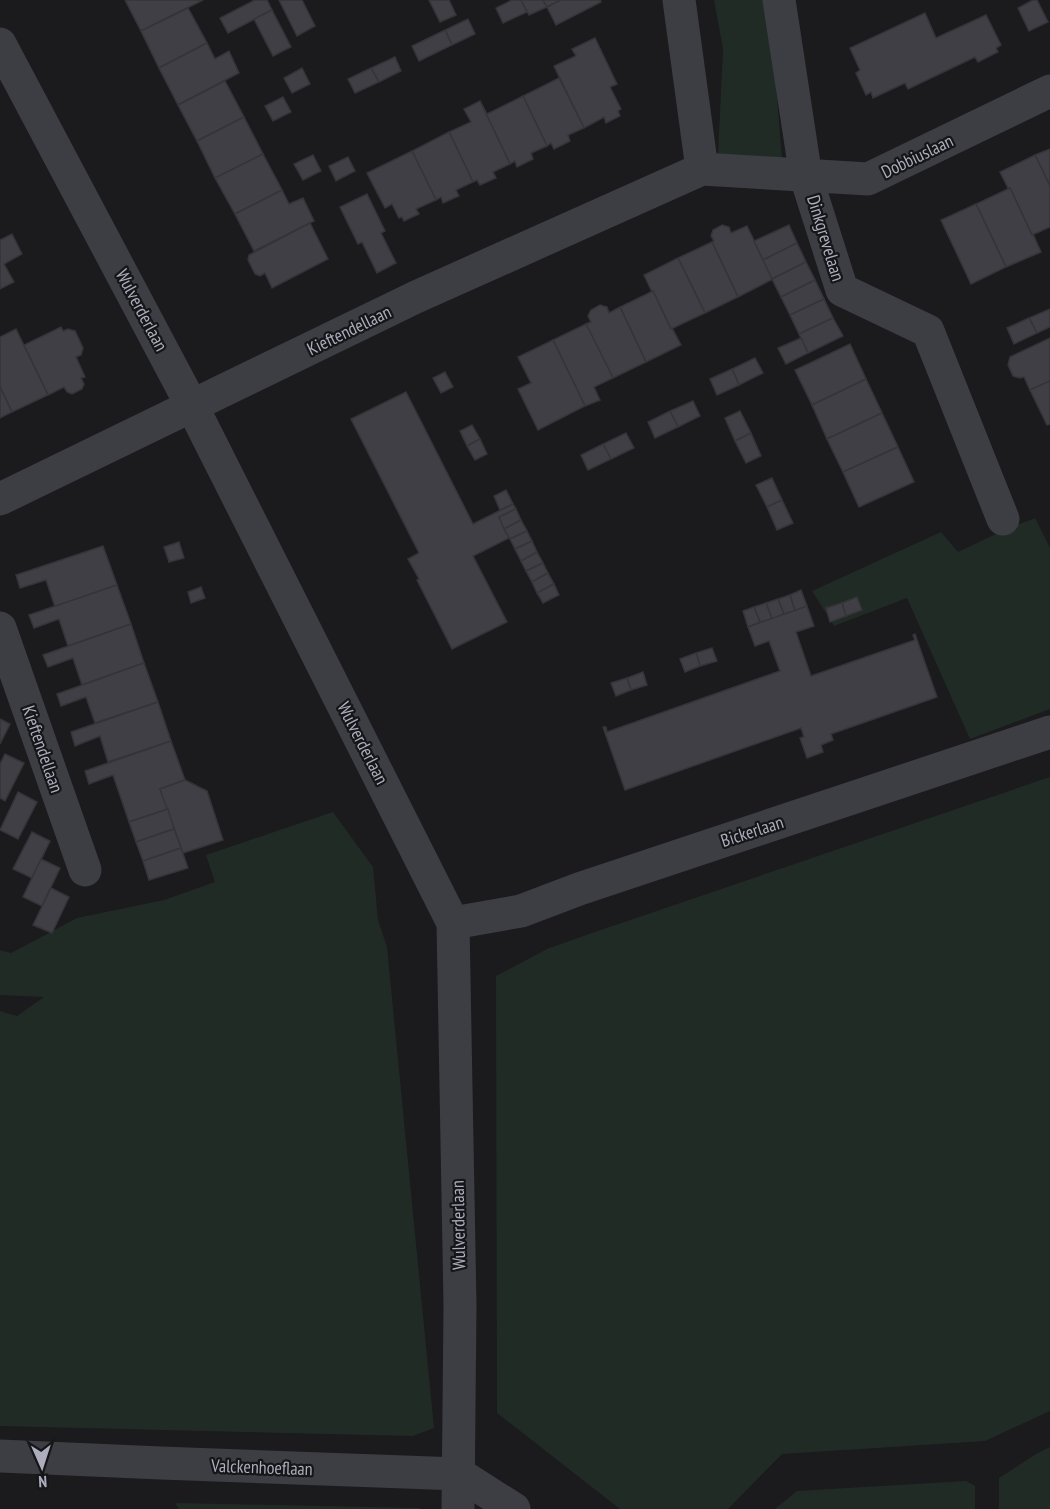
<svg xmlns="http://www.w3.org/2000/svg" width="1050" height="1509" viewBox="0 0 1050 1509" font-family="'PT Sans Narrow',sans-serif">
<rect width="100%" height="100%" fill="#1b1a1d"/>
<!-- green -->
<g fill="#212b25">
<path d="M714,0H767L770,12L782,159L718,155L723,49Z"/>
<path d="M1035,518L1050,548V709L970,739L907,598L834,626L812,591L941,532L958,552L1002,531Z"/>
<path d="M1050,777V1411L985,1441L782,1454L728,1509H620L497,1413L496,976L547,949L589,934Z"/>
<path d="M333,812L373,867L378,920L387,947L434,1428L413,1436L0,1426V1011L17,1016L44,997L0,995V950L11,953L77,918L164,900L215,882L206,855Z"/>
<path d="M1050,1447V1509H999V1478L1036,1454Z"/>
<path d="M966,1481L975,1486V1509H775L797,1491Z"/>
<path d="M175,1503L419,1508L420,1509H179Z"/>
</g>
<!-- building -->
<g fill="#403f45" stroke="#353439" stroke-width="1.5">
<path d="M125,0H203L141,31Z"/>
<path d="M255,0H267L272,10L228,33L220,18Z"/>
<path d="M279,0H302L315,26L297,36Z"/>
<path d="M429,0H449L456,15L440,22Z"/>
<path d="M512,0H521L527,12L503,23L496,8Z"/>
<path d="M521,0H543L547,7L529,15Z"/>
<path d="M543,0H561L547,7Z"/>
<path d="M561,0H600L601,2L556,25L547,7Z"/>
<path d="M1033,0H1037L1048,22L1029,31L1018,8Z"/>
<path d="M188,8L207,43L159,68L141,31Z"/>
<path d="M272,10L291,47L273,56L254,19Z"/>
<path d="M925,13L936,38L986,15L1001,45L996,48L998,52L978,62L975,57L908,89L905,83L873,98L871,92L866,95L856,73L860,70L850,48Z"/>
<path d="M468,19L475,34L452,45L445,30Z"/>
<path d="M445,30L452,45L419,61L412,46Z"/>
<path d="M595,38L617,84L610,87L621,109L618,111L620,116L606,123L604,117L584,128L554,66L576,56L572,49Z"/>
<path d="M207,43L215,59L229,51L239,73L178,105L159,68Z"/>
<path d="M395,57L401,71L379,82L371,68Z"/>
<path d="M302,68L310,84L292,93L284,78Z"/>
<path d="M371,68L379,82L355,93L348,79Z"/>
<path d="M559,78L584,128L568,135L570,141L554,149L551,143L547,146L523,96Z"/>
<path d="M225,81L244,117L197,141L178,105Z"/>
<path d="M523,96L547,146L531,153L533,159L517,167L515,161L510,164L480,101L487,114Z"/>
<path d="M283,97L291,112L273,121L265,106Z"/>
<path d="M480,101L510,164L493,172L496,178L480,185L477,180L473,182L449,132L471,122L464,109Z"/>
<path d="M244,117L263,154L215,178L197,141Z"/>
<path d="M449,132L473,182L456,190L459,196L443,203L441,197L436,200L412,151Z"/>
<path d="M1050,149V186L1035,155Z"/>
<path d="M412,151L436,200L416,209L419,214L404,221L402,217L399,218L392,204L385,208L367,173Z"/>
<path d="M263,154L282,190L235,214L215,178Z"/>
<path d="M313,155L321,171L303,180L294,164Z"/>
<path d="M1035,155L1050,186V227L1032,235L1010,188H1008L1000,172Z"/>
<path d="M348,157L355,171L336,181L329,166Z"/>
<path d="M1010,188L1032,235L1033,234L1041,252L1006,267L976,204Z"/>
<path d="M282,190L289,204L303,198L314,221L254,251L235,214Z"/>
<path d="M367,194L385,231L381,233L396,263L377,273L362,242L358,244L340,207Z"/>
<path d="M976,204L1006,267L971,284L941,220Z"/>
<path d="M310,223L328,259L272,288L265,273L260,276L255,274L248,260L249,255Z"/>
<path d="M722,225L729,227L731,233L747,226L773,279L738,297L712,242L714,241L711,236L713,230Z"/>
<path d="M789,225L797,243L763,260L754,241Z"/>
<path d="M12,234L22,254L4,264L14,282L0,289V240Z"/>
<path d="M712,242L738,297L705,313L678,258Z"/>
<path d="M797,243L806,262L772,279L763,260Z"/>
<path d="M678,258L705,313L671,329L653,291L652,292L644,275Z"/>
<path d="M806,262L815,280L781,297L772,279Z"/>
<path d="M815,280L824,299L790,315L781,297Z"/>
<path d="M653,291L671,329L672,328L681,345L646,362L620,307Z"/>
<path d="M824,299L833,318L799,334L790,315Z"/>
<path d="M600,305L607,307L609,313L620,307L646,362L613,378L586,324L591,322L588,316L591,310Z"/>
<path d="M1050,309V327L1037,333L1029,318Z"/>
<path d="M833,318L843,336L808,353L799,334Z"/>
<path d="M1029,318L1037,333L1014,344L1007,328Z"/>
<path d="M586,324L613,378L594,387L600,400L585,406L553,340Z"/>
<path d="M61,327L63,331L68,329L75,331L83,348L81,355L76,357L85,377L81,378L84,384L82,389L72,394L67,392L64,387L48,395L24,345Z"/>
<path d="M16,329L48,395L12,412L0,387V337Z"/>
<path d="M801,338L808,353L786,364L778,348Z"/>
<path d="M1050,338V381L1030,390L1024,377L1020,378L1013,376L1008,365L1010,357Z"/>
<path d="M553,340L585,406L538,430L518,389L531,383L518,357Z"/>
<path d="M850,344L866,379L812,405L795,370Z"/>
<path d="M755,358L763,373L739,385L732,369Z"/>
<path d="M732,369L739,385L717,395L710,379Z"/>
<path d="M445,372L453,387L441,393L433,378Z"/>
<path d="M866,379L882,413L827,439L812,405Z"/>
<path d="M1050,381V424L1047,425L1030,390Z"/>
<path d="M0,387L12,412L0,418Z"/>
<path d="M406,392L473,524L513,504L516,509L499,517L509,538L473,556L507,622L452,649L417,580L419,579L408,559L419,553L351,419Z"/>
<path d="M693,401L700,416L678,427L670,411Z"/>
<path d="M670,411L678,427L655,438L648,422Z"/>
<path d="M740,411L751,433L735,441L725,418Z"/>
<path d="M882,413L898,447L843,472L827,439Z"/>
<path d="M472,425L480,439L467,446L460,431Z"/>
<path d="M626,433L634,448L611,459L603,444Z"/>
<path d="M751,433L761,456L746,463L735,441Z"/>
<path d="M480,439L487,454L475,460L467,446Z"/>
<path d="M603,444L611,459L588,470L581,455Z"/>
<path d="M898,447L914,482L859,507L843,472Z"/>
<path d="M772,478L782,500L767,507L756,485Z"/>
<path d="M506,490L513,504L500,510L494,496Z"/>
<path d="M782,500L793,523L777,530L767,507Z"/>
<path d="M516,509L521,520L504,529L499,517Z"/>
<path d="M521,520L527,531L510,539L504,529Z"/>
<path d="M527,531L532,541L515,549L510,539Z"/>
<path d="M532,541L537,552L521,561L515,549Z"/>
<path d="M179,542L184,558L169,562L164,547Z"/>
<path d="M103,546L117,585L55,607L46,580L20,588L16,575Z"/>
<path d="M537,552L543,563L526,571L521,561Z"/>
<path d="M543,563L548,573L532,582L526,571Z"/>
<path d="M548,573L554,584L537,593L532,582Z"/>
<path d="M554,584L559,595L543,603L537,593Z"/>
<path d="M117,585L131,624L68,646L59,619L34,628L29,615Z"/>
<path d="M201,587L205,598L191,603L188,592Z"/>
<path d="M801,590L807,606L795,611L790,595Z"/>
<path d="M790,595L795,611L784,614L778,599Z"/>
<path d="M857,597L862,610L846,616L842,603Z"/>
<path d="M778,599L784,614L772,619L766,603Z"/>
<path d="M766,603L772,619L760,622L754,607Z"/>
<path d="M842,603L846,616L830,622L826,608Z"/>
<path d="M807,606L814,626L796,632L811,676L915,640L913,635L915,634L937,697L831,734L833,740L821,745L823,752L807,758L800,738L804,737L801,728L625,790L603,727H606L607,732L780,671L769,641L755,646L748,627Z"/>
<path d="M754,607L760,622L748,627L743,611Z"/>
<path d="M131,624L144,663L82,685L73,658L48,667L43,655Z"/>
<path d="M712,648L717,661L700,666L696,653Z"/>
<path d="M696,653L700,666L685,672L680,659Z"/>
<path d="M144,663L158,702L95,723L86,697L61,706L57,694Z"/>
<path d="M643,672L647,685L631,690L627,678Z"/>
<path d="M627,678L631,690L616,696L611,683Z"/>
<path d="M158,702L171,741L108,762L100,736L75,746L71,732Z"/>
<path d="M0,719L10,724L0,744Z"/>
<path d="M171,741L185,780L160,789L168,809L129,822L113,775L89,784L85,771Z"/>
<path d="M5,754L24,763L5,801L0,798V764Z"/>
<path d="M185,780L207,791L223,840L183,853L160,789Z"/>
<path d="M18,792L37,802L18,839L0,830Z"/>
<path d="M168,809L174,829L136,842L129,822Z"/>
<path d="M174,829L181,848L143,861L136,842Z"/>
<path d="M32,832L50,841L32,878L13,869Z"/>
<path d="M181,848L188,868L149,880L143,861Z"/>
<path d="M41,859L60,868L42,906L23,897Z"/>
<path d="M51,888L69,897L52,933L33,925Z"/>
</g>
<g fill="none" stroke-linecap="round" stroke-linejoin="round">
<!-- minor -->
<g stroke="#3d3d44" stroke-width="33">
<path d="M679,0L702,169"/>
<path d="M779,0L806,177L842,290L928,331L1003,519"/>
<path d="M0,44L192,406L453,923L460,1305L458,1509"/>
<path d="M0,499L416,297L702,169L868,179L1050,91"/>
<path d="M0,628L85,870"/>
<path d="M453,923L521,911L579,889L1050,732"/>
<path d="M0,1456L161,1463L459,1474L514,1509"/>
</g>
</g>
<g text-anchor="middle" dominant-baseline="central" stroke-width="4.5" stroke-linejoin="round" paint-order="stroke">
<!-- street labels -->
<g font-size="18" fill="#acadbd" stroke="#161518">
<text transform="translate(917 156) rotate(-26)">Dobbiuslaan</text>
<text transform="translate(826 238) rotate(73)">Dinkgrevelaan</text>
<text transform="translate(142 310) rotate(62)">Wulverderlaan</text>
<text transform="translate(349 330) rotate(-26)">Kieftendellaan</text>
<text transform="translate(363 743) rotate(63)">Wulverderlaan</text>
<text transform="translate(43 749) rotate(71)">Kieftendellaan</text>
<text transform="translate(752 831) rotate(-18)">Bickerlaan</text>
<text transform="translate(458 1225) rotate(-91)">Wulverderlaan</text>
<text transform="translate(262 1467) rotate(2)">Valckenhoeflaan</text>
</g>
</g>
<!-- north arrow -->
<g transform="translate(42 1467) rotate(177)" stroke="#161518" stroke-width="4.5" paint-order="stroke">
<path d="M0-4.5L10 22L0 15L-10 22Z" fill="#acadbd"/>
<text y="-9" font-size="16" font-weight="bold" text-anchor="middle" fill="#acadbd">N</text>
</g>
</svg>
